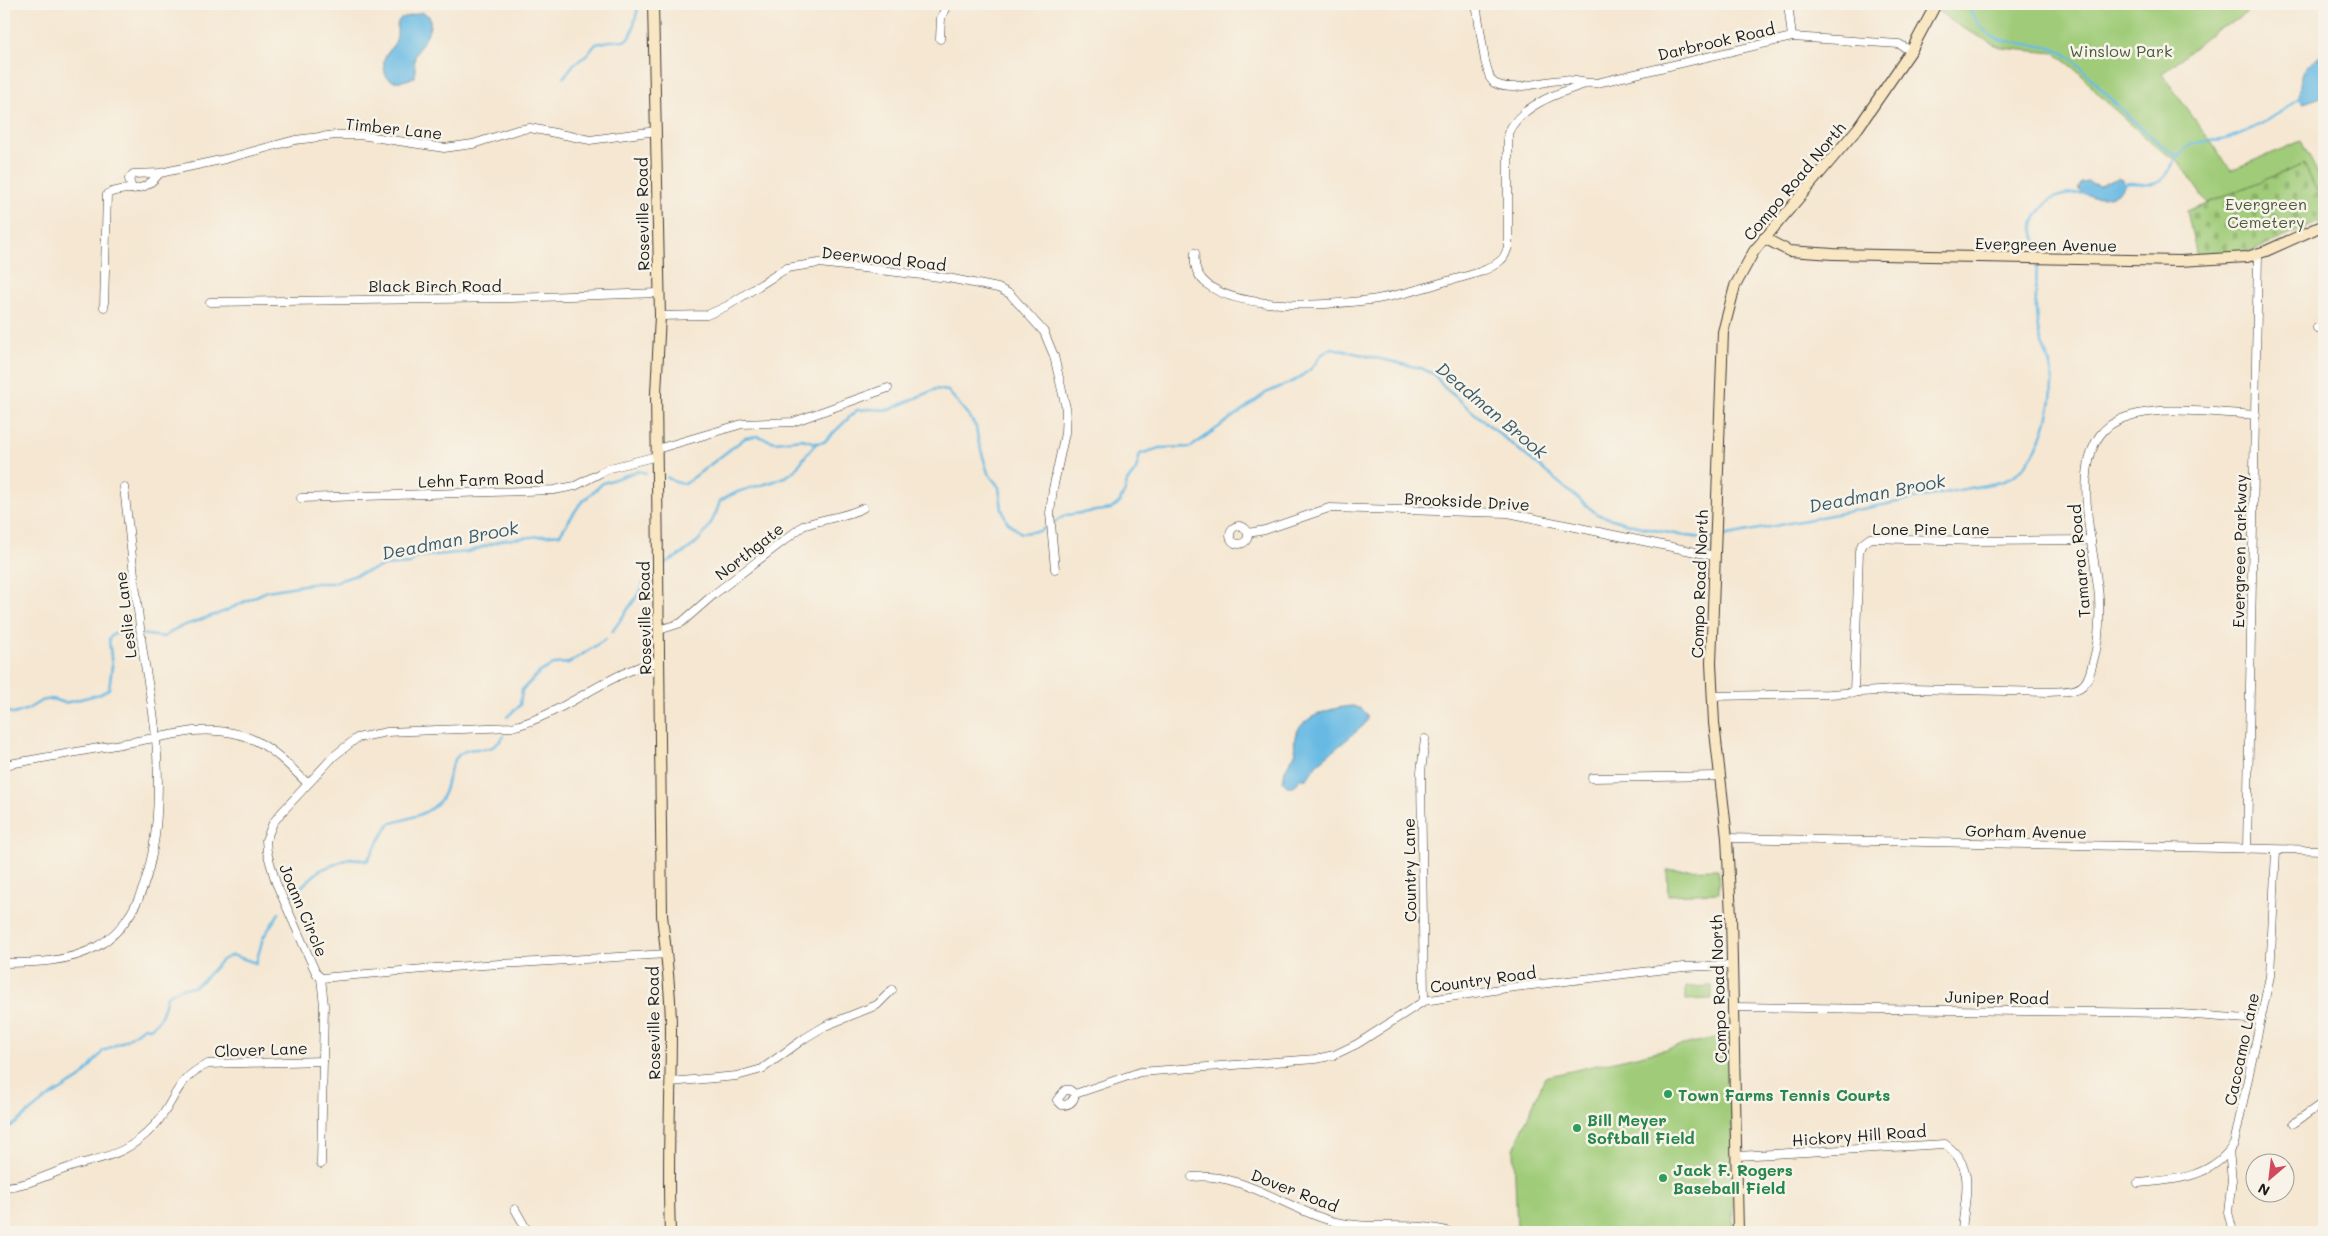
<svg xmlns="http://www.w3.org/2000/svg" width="2328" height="1236" viewBox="0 0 2328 1236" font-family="Mali,sans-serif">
<defs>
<pattern id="cemetery-stones" width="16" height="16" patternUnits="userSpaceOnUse" patternTransform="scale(1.25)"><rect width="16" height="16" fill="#a0cc79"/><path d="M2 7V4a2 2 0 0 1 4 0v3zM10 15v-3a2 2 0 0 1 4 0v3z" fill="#89af68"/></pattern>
</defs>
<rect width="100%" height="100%" fill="#f7f3e8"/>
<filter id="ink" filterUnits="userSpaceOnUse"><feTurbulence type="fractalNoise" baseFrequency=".02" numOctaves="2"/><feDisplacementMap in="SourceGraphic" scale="10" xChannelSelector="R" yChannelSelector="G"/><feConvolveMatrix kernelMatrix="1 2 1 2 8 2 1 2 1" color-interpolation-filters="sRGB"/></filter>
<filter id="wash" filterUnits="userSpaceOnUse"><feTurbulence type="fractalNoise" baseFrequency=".0096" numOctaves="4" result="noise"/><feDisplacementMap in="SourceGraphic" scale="20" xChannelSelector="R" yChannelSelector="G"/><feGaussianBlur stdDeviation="1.12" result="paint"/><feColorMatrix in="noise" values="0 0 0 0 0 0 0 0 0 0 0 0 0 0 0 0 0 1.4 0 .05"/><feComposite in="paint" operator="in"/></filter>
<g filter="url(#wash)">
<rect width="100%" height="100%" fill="#f5e7d2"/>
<!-- cemetery -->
<path fill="url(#cemetery-stones)" stroke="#5e744a" d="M2304,164L2324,206V220L2254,250L2197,257L2187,211Z"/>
<!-- green -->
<g fill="#a0cc79" stroke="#5e744a">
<path d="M1942,4H2258L2232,23L2214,31L2162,74L2231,170L2301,141L2324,185V206L2304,164L2207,203L2177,160L2157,148L2099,95L2078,71L2055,53L2001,48L1959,26L1939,12Z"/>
<path d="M1718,869L1719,893L1668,895L1667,870Z"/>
<path d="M1712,986V999L1686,1000V987Z"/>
<path d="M1731,1034L1733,1232H1517L1514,1149L1545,1077Z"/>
</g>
<!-- water -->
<g fill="#68bae4" stroke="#426b80">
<path d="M421,12L429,16C435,31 419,43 415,57C413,64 417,70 415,77C404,81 395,85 386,76C379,55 390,54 396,40C399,33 395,26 399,20C403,16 416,15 421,12Z"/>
<path d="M2324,53V96L2304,103L2299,99C2300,74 2302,66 2324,53Z"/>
<path d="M2118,178L2123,180L2124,186C2117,200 2088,200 2078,189L2081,183L2088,182L2099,186Z"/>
<path d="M1353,706L1362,709L1367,714V720L1363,726L1316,765L1307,779H1300L1294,787H1288L1283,782L1285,770L1296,752C1285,720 1330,707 1353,706Z"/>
</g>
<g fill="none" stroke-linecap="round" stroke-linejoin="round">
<!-- stream -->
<g stroke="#68bae4" stroke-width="2.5">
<path d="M1966,4C1988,45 1998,39 2039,46C2045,47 2053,47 2058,50C2076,58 2089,77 2103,91C2126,114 2150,138 2177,156"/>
<path d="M564,77L574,64L586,56L596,44L610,41H624L631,36L639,4"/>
<path d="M2124,184C2137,180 2146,188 2157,183C2170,177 2173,155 2189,146C2203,138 2216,143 2229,138C2255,129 2283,113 2302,95"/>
<path d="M2036,254C2039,239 2033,237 2033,227C2033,218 2046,202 2054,198C2063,193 2080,194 2090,193"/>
<path d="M667,477L675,482L685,484L745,438L757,436L775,442L802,439L817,443L824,442L857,410L870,409L889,410L936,389L948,391L969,416L976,427L978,440L988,473L999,487L1002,509L1007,522L1021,533L1040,531L1066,515L1111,509L1119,503L1125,491L1127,482L1136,470L1140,454L1160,448L1191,447L1266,393L1296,380L1312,368L1321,355L1332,348L1420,368L1434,374L1443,386L1473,412L1597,514C1618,522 1692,541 1713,537"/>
<path d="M1718,537L2001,482C2038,470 2053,413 2052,378C2052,361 2043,350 2039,334C2034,312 2036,287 2037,265"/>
<path d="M665,563C695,549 711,532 720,501C740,487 764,487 785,477C800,470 804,453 817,443"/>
<path d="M612,632L642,589L646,572L651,570"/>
<path d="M4,710L14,714L28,709L41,701L52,699L65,703L100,694L109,689L112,666L109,639L114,633L123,632L164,637L177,628L223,612L267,591L316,583H332L383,566L410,564L416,557L468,552L503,540L560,534L580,504L603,483L638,471L646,473"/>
<path d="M507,717L520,705L522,690L540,672L554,664L569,663L606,639"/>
<path d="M292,895L320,870L351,858L367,861L389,824C408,818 436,814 444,793C449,780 449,763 460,754C476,742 488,759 504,736"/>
<path d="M4,1130L15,1124L43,1101L82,1077L103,1051L126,1040L144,1027L150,1028C162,1021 164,1008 167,996L181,988L193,987L203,980L222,960L232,955L256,963L263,938L279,913"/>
</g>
</g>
</g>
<g filter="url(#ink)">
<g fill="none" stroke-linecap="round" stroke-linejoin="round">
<defs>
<g id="street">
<path d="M1476,4L1485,61L1490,78L1494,83C1516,94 1542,79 1566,80C1577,80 1586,84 1597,83L1792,37L1899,44L1911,51"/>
<path d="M1788,4L1792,37"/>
<path d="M940,39L941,18L947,4"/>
<path d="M132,189L129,179L133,174L160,173L225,159L295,140L336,135H360L444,148L473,144L517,130L530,128L590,140L656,131"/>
<path d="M1195,253C1186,318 1332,305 1370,300C1395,297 1420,289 1444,282C1462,277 1487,273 1501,260C1505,257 1506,252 1508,247V133C1521,105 1558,93 1585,84"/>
<path d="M210,302L511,298L659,293"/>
<path d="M104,307L107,194C131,183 139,198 160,173"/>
<path d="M660,316L707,315L727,306L787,268L819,263L948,278L998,288L1010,294L1044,332L1054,356L1066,408L1065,433L1053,489L1050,513L1055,569"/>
<path d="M2317,328L2324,327"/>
<path d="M657,449L742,424L793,422L888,388"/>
<path d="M301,498L554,490L575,486L610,468L657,456"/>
<circle cx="1239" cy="535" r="9"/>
<path d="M1248,533L1265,530L1329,508L1508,513L1715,556"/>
<path d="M659,630L681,623L713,595L803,526C823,518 843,518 863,508"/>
<path d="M660,661C607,672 565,714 512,727L387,732L357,738L334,756L281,813L273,823L266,840L267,852L276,883L316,973L321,978L435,968L667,954"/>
<path d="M1854,693L1859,551L1862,544L1870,538L1976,541L2091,540"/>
<path d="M1712,696L1829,694L1910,689L2049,692C2059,691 2074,693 2082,686C2089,681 2091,669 2093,662C2099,642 2100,619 2099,598C2096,552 2063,447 2117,421C2152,403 2217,413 2256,415"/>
<path d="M4,765L193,731C249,727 269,745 307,783"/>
<path d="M1592,778L1720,776"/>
<path d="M1727,838L2324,850"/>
<path d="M2247,849L2258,254"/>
<path d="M4,963C34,963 69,962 96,947C161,912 161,802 156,739C154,708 146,676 142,645C136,593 130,540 124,487"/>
<path d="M321,978L324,1005L321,1164"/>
<path d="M1424,1001L1421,772L1425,739"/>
<path d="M1734,1007L2169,1013L2260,1020"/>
<path d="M670,1082L737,1076L762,1069L805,1038L825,1026L877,1005L892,990"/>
<path d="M1075,1094L1070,1090H1065L1057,1100L1062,1105C1070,1105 1074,1101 1075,1094L1140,1072L1316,1059L1334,1055L1357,1044L1424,1001L1507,988L1684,967L1733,965"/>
<path d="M2294,1123L2324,1102"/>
<path d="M2229,1151L2232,1180L2228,1212L2233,1232"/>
<path d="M1737,1156L1945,1144C1978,1169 1964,1196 1962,1232"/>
<path d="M1192,1177C1239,1172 1281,1205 1325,1219C1365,1232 1410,1220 1450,1232"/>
<path d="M2138,1183C2175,1180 2212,1178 2234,1144L2270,976L2276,850"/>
<path d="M4,1187C25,1186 42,1177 62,1170C100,1156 123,1159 154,1126C176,1102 174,1079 208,1064L323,1061"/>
<path d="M515,1209L528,1232"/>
</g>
<g id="secondary">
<path d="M653,4L660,316L656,393L662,915C666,953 671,991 671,1029C671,1097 667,1165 670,1232"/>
<path d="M1764,238L1789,251L1833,254L2180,261L2247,257L2266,251L2324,225"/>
<path d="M1738,1232L1731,916L1727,838L1714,723L1711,663L1723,332L1735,286L1754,251L1858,128L1911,51L1936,4"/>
</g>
</defs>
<!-- street casing -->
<use href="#street" stroke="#3d3a37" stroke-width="9"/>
<!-- secondary casing -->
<use href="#secondary" stroke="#3d3a37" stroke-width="12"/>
<!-- street -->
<use href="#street" stroke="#fff" stroke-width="8"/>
<!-- secondary -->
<use href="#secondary" stroke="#f9e7c3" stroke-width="10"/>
</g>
</g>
<!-- markers -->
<g fill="#2e9e5b" stroke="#f7f3e8" stroke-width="2">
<circle cx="1668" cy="1094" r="5"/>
<circle cx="1577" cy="1128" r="5"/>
<circle cx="1663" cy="1178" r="5"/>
</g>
<g text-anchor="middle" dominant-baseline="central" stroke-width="5" stroke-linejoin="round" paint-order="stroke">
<!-- street labels -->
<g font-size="16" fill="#1c1c1c" stroke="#f7f3e8">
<text transform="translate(1716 41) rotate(-13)">Darbrook Road</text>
<text transform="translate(394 128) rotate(6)">Timber Lane</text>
<text transform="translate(1794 181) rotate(-50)">Compo Road North</text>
<text transform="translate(642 214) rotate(-91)">Roseville Road</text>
<text transform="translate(2046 244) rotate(1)">Evergreen Avenue</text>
<text transform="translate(884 258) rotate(6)">Deerwood Road</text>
<text x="435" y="285">Black Birch Road</text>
<text transform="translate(481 479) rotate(-2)">Lehn Farm Road</text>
<text transform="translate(1467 501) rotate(3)">Brookside Drive</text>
<text x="1931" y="528">Lone Pine Lane</text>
<text transform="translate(749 551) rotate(-38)">Northgate</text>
<text transform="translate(2239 551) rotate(-89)">Evergreen Parkway</text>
<text transform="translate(2079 561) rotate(-95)">Tamarac Road</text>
<text transform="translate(1699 584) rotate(-88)">Compo Road North</text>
<text transform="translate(125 615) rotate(-97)">Leslie Lane</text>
<text transform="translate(644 618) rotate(-91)">Roseville Road</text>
<text transform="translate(2026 831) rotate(1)">Gorham Avenue</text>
<text transform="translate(1409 870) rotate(-91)">Country Lane</text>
<text transform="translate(304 910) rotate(67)">Joann Circle</text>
<text transform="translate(1483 979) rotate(-8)">Country Road</text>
<text transform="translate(1718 989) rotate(-92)">Compo Road North</text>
<text transform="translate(1997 997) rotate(1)">Juniper Road</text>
<text transform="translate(653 1023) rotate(-91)">Roseville Road</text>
<text transform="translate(261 1049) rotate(-2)">Clover Lane</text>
<text transform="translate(2241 1049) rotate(-78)">Caccamo Lane</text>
<text transform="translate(1859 1135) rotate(-4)">Hickory Hill Road</text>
<text transform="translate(1295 1190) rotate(21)">Dover Road</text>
</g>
<!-- park labels -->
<g font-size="16" fill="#4a5a3d" stroke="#f7f3e8">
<text x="2121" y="50">Winslow Park</text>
<text x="2266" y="203">Evergreen<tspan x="2266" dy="18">Cemetery</tspan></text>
</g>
<!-- leisure labels -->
<g font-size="16" font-weight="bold" fill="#27864d" stroke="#f7f3e8" text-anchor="start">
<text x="1678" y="1094">Town Farms Tennis Courts</text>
<text x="1587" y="1119">Bill Meyer<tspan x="1587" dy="18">Softball Field</tspan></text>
<text x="1673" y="1169">Jack F. Rogers<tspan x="1673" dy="18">Baseball Field</tspan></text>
</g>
<!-- water labels -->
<g font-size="18" font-style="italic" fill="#3a5b6c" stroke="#f7f3e8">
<text transform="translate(1492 410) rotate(40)">Deadman Brook</text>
<text transform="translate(1877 493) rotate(-11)">Deadman Brook</text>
<text transform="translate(450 540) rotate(-11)">Deadman Brook</text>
</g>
</g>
<!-- margin -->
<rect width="2328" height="1236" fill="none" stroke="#f7f3e8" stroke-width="20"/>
<!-- north arrow -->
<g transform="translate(2270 1178) rotate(208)"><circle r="24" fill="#f7f3e8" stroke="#9f9d96"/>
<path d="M0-4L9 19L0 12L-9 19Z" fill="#d1495b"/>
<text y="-8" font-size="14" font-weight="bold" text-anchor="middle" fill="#1c1c1c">N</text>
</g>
</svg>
